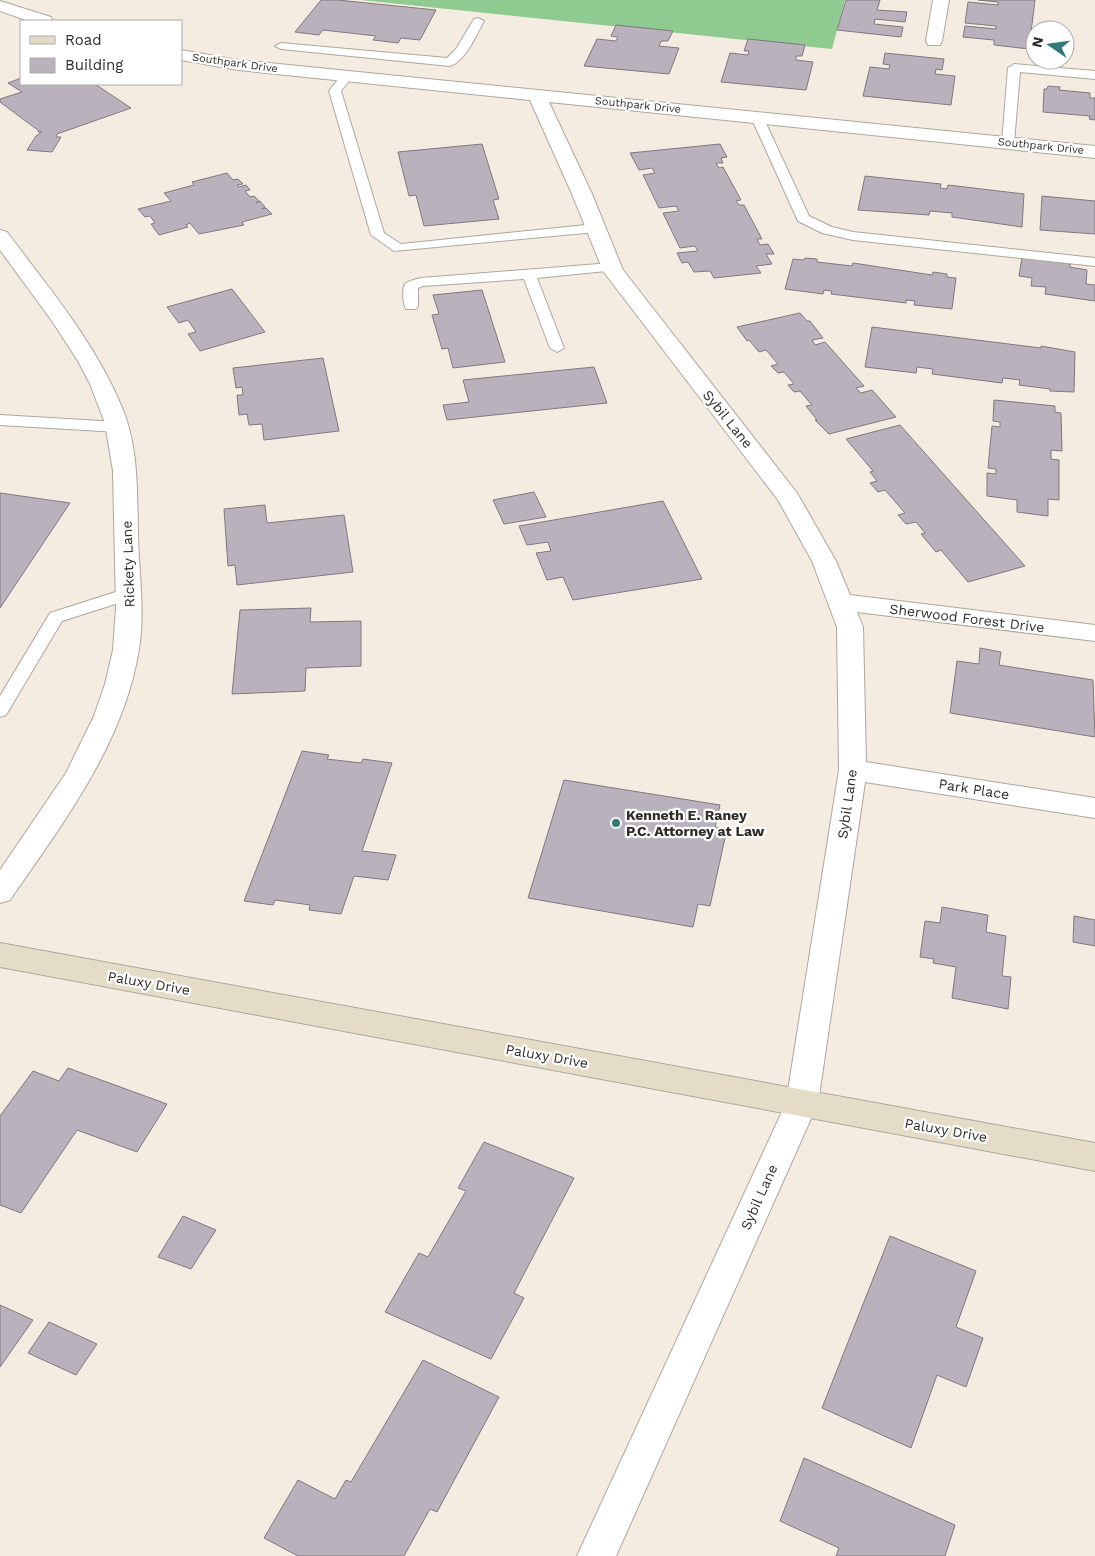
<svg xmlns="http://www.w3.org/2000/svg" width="1095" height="1556" viewBox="0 0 1095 1556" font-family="'Work Sans',sans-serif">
<rect width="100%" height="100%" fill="#f4ece1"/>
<!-- forest -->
<path fill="#8fca90" d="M361,0H845L832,49Z"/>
<!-- building -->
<g fill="#b9b1bb" stroke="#807881">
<path d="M321,0H338L436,10L420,40L401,38L398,43L373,40L376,36L323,30L319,35L295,32Z"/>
<path d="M846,0H880L877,10L907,12L905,22L875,19L874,24L903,27L901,37L837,30Z"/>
<path d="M978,0H1035L1029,49L994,45V40L963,37L965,26L996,29V26L965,23L968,2L998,5V2Z"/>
<path d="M616,25L673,31L668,41H661L659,46L679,48L669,74L584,66L597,39L616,41L618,37L611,36Z"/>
<path d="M748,39L805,45L802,56H796V60L813,62L806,90L721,82L730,53L748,55L749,51H744Z"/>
<path d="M885,53L944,59L942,70L936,69L935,74L955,76L951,105L863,96L870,67L889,69L890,65L883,64Z"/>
<path d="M21,78V84H95L131,108L57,134L56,137H61L52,152L27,150L36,136L42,132H38L39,131L0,102V99L22,92L8,83Z"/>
<path d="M1048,86L1060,87L1059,90L1090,93V98H1095V120L1089,119L1090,116L1043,112L1044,89H1047Z"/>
<path d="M482,144L499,199L493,200L499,219L424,226L416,195L409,196L398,152Z"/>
<path d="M720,144L727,157L721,158L723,163H716L719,168L723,167L741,200L736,201L739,205H744L762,239H757L760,245L768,244L774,254H766L772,264L756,266L761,273L714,278L710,271L694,272L688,262L682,263L677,253L698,251L695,246L680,248L663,213L679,211L676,206L659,208L643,175L655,173L652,168L639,170L630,153Z"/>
<path d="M227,173L233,180L238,179L243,184L237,185L239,187L246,185L250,190L245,191L250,197L254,196L259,201L256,203L260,201L265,207L262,209L266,208L272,214L242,222L244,225L199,234L190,223L186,225L188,227L159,235L151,224L155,223L150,216L145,217L138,209L171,201L164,193L194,185L192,182Z"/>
<path d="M865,176L941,184L940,188L947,189L948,185L1024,194L1022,227L952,217V213L930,211L929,215L858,210Z"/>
<path d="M1042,196L1095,201V234L1040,230Z"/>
<path d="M1022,257L1070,264V267L1087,270L1086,284L1095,285V301L1045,294L1046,287L1031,286L1032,278L1019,276Z"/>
<path d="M805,258L817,259V262L852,266L853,263L932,275L933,272L947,274V277L956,278L952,309L914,305L915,301L906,300V303L831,294L832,291L824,290L823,294L785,289L793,259L804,260Z"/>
<path d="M232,289L265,332L200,351L188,334L196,332L188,320L179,323L167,307Z"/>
<path d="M482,290L505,362L453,368L448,348L442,349L432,315L439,314L433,295Z"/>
<path d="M800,313L807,321H810L823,338L812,340L815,345L825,342L864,386L856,388L861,393L872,390L896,417L829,434L815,420H817L806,406L812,405L800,391L794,392L788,385L794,384L784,372L778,373L771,366L778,364L766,350L759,352L749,340L747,341L737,327Z"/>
<path d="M872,327L1041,348V346L1075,352L1074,392L1050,391V389L1019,385L1020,380L1003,378L1002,383L932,374L933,369L917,367L916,373L865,367Z"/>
<path d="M323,358L339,431L264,440L262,424L249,425L247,414L239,415L237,395H243L242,387L236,388L233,368Z"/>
<path d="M594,367L607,403L447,420L443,405L469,402L463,380Z"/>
<path d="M994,400L1055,406V412L1061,413L1062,451L1051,450V459L1059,460V500L1048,499V516L1017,512V500L987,496V473L996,474V469L988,468L992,426L1000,427V422L993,421Z"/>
<path d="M900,425L1025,566L968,582L941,550L936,552L921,534L925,533L916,522L906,524L898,515L905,513L885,490L878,492L870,483L877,481L870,472L873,471L846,439Z"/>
<path d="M534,492L546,517L504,524L493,500Z"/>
<path d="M0,493L70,503L0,608Z"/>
<path d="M663,501L702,579L573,600L563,577L547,580L536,553L551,551L548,542L527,545L519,526Z"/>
<path d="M265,505L267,523L344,515L353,572L237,585L235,565L228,566L224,509Z"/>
<path d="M311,608L310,622L361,621V666L306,668L305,691L232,694L240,610Z"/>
<path d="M980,648L1001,652L999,665L1093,680L1095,737L950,713L957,661L979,664Z"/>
<path d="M302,751L329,755L327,759L361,763L363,759L392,763L362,851L396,855L388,880L354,876L341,914L309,910L310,905L275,900L273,905L244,901Z"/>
<path d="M564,780L720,805L715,827L727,829L710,906L698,904L693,927L528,898Z"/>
<path d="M942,907L988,915L986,932L1006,936L1002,976L1011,977L1008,1009L952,998L956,967L933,963L934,959L920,957L925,921L940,923Z"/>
<path d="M1074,916L1095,920V946L1073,942Z"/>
<path d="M68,1068L167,1104L137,1152L77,1130L21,1213L0,1205V1116L33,1071L59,1081Z"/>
<path d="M484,1142L574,1178L514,1293L524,1298L491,1359L385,1312L419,1253L428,1257L466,1191L458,1188Z"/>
<path d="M183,1216L216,1230L191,1269L158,1257Z"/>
<path d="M890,1236L976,1271L956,1327L983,1338L966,1387L937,1375L911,1448L822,1408Z"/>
<path d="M0,1305L33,1320L0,1367Z"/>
<path d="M49,1322L97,1344L76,1375L28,1353Z"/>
<path d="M423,1360L499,1397L437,1512L430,1509L404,1556H298L264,1538L298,1480L335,1499L346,1480L351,1482Z"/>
<path d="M804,1458L955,1525L945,1556H836L839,1548L780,1521Z"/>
</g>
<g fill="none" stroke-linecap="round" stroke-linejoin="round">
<defs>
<g id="service">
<path d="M478,18L484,21C476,35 466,61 450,66L281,49L275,46L281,43L447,58L456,49L474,19Z"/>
<path d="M1014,64L1095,71V79L1020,72L1014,143L1008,147L1002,143L1008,68Z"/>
<path d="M347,72L353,76L341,91L384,233L401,244L596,224L603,228L596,232L394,251L371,235L329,91L343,73Z"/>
<path d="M757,113L763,117L809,216L832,227L853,232L1095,258V266L853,240L822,233L798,221L751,117Z"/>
<path d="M611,263L616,264L618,267L616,270L537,278L564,348L557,352L550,348L524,279L423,286L418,288V306L416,309H406C403,304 402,289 405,284C408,281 417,279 421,278Z"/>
<path d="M0,415L118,422L126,427L118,432L0,425Z"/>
<path d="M128,588L134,590L136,594L134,598L62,621L6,715L0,717V696L50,613Z"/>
</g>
<g id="minor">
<path d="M933,0H949L942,41L940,45H928L926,41Z"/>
<path d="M0,1L51,17L53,21H29L0,11Z"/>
<path d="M181,50L238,60L1095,146V158L549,102L592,194L623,270L797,493L836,561L850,595L1095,625V641L857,612L863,627L866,762L1095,798V818L865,782L818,1103L616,1556H577L786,1103L839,770L837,627L812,561L778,500L603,271L572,194L530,100L238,70L181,60Z"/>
<path d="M0,230L7,232C48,287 94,341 121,405C139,446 137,492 138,536C139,574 145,612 139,649C124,744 63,823 10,900L0,903V870L66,773L94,716L105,684L113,650L116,608L113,471L105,423L90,384L78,361L52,321L0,250Z"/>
</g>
<path id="secondary" d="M0,943L1095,1143V1171L0,967Z"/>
</defs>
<!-- service casing -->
<use href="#service" stroke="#aea79d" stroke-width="2"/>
<!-- minor casing -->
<use href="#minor" stroke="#aea79d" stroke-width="2"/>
<!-- secondary casing -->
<use href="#secondary" stroke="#aea79d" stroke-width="2"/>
<!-- service -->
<use href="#service" fill="#fff" fill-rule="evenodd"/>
<!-- minor -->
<use href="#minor" fill="#fff" fill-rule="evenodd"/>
<!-- secondary -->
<use href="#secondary" fill="#e5dcc8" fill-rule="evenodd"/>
</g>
<!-- markers -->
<circle fill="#307a7a" stroke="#fff" stroke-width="2" cx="616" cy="823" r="5"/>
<g text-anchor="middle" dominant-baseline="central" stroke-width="4.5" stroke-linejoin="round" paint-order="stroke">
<!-- far-street labels -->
<g font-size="11" fill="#302d29" stroke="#fff">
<text transform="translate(235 63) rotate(8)">Southpark Drive</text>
<text transform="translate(638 105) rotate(6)">Southpark Drive</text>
<text transform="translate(1041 146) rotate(6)">Southpark Drive</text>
</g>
<!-- street labels -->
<g font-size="14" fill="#302d29" stroke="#fff">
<text transform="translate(728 419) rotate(51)">Sybil Lane</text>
<text transform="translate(128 564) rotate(-92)">Rickety Lane</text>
<text transform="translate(967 618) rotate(7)">Sherwood Forest Drive</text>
<text transform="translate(974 789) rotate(9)">Park Place</text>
<text transform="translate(847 804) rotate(-82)">Sybil Lane</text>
<text transform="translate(149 983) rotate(10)">Paluxy Drive</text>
<text transform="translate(547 1056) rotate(10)">Paluxy Drive</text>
<text transform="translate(946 1130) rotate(10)">Paluxy Drive</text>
<text transform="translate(759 1197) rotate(-66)">Sybil Lane</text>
</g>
<!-- poi labels -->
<g font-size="14" font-weight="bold" fill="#302d29" stroke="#fff" text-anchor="start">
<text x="626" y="815">Kenneth E. Raney<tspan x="626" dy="16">P.C. Attorney at Law</tspan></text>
</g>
</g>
<!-- legend -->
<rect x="20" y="20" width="162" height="65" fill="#ffffff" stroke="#acaba9"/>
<rect x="30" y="36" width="25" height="8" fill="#e5dcc8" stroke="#acaba9"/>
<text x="65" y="45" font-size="15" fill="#302d29">Road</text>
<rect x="30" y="58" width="25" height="15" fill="#b9b1bb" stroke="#acaba9"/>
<text x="65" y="70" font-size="15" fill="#302d29">Building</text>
<!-- north arrow -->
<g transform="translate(1050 45) rotate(283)"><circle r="24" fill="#ffffff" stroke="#acaba9"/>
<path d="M0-4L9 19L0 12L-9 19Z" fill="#307a7a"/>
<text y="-8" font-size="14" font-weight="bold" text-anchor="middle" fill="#302d29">N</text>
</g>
</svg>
